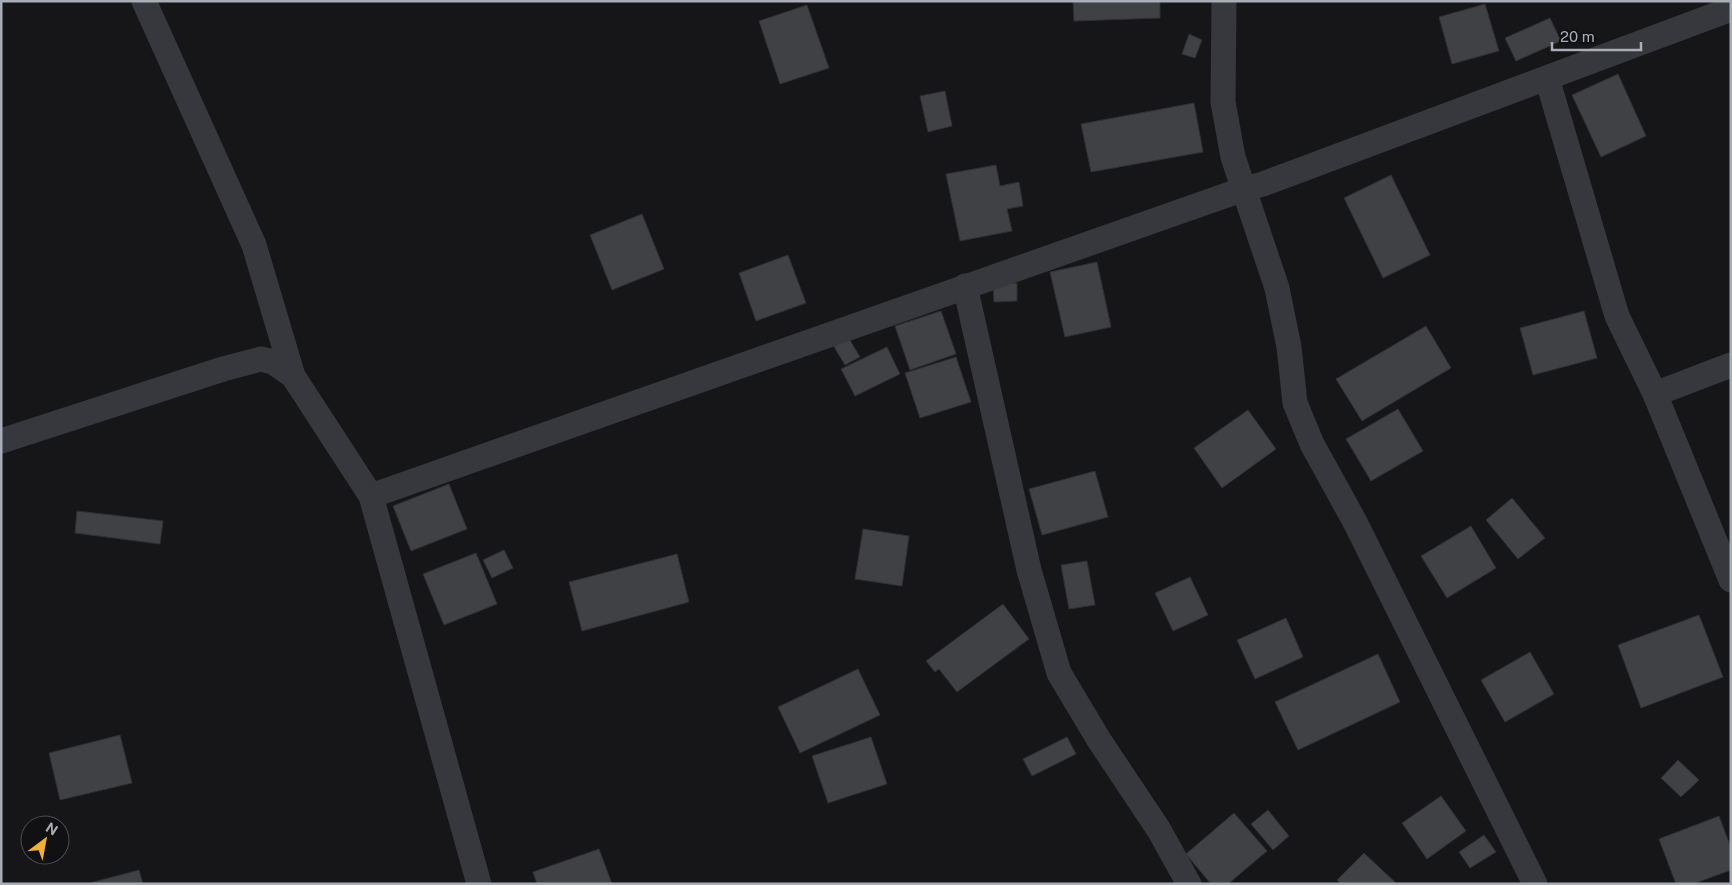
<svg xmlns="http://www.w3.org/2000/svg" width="1732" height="885" viewBox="0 0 1732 885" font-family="'Public Sans',sans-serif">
<rect width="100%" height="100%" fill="#161618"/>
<!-- building -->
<g fill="#404145" stroke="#303034">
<path d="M1073,1H1160V18L1074,21Z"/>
<path d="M1485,4L1499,51L1452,64L1439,17Z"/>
<path d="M807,5L829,68L780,84L759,21Z"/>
<path d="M1550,18L1561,41L1516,61L1505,38Z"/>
<path d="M1189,34L1202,40L1195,58L1182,54Z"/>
<path d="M1618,74L1646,136L1601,157L1572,95Z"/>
<path d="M945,91L952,126L928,132L920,96Z"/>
<path d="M1194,103L1203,152L1091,172L1081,124Z"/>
<path d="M996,165L1000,186L1019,182L1023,206L1007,209L1012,231L960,241L946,174Z"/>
<path d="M1391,175L1430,255L1383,278L1344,198Z"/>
<path d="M642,214L664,269L612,290L590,235Z"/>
<path d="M788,255L806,303L756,321L739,273Z"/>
<path d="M1097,262L1111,327L1065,337L1050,272Z"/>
<path d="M1017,283V301L994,302L993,284Z"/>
<path d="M941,311L956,354L910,370L895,326Z"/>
<path d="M1584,311L1597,358L1533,375L1520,328Z"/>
<path d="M1426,326L1451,368L1362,421L1336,379Z"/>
<path d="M845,332L860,357L845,365L830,340Z"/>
<path d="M887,347L900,374L855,396L841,369Z"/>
<path d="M956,357L971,402L920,418L905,373Z"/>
<path d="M1398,409L1423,451L1371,481L1346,439Z"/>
<path d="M1248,410L1276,449L1222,488L1194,448Z"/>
<path d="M1095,471L1108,517L1042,535L1029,489Z"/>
<path d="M449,484L467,529L411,551L393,506Z"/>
<path d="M1512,498L1545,538L1518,559L1486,520Z"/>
<path d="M77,511L163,521L160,544L75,533Z"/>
<path d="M1471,526L1496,568L1447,598L1421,556Z"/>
<path d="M863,529L909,536L902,586L855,579Z"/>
<path d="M504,550L513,568L492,578L483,560Z"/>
<path d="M476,553L497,604L444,625L423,574Z"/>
<path d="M677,554L689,602L582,631L569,582Z"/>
<path d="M1087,561L1095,605L1069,609L1061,565Z"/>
<path d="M1190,577L1208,615L1173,631L1155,593Z"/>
<path d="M1003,604L1029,639L957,692L939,669L935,672L926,661Z"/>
<path d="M1699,615L1723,677L1641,708L1618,645Z"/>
<path d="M1286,618L1303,657L1255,679L1237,640Z"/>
<path d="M1530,652L1554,694L1505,722L1481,680Z"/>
<path d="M1378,654L1400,702L1298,750L1275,702Z"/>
<path d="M858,669L880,715L800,753L778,707Z"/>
<path d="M120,735L132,783L60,800L49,753Z"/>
<path d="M871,737L887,784L828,803L812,756Z"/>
<path d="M1067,737L1076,754L1032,776L1023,759Z"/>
<path d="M1678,760L1699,780L1681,797L1661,778Z"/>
<path d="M1441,796L1466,831L1427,859L1402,823Z"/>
<path d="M1268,810L1289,836L1273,850L1251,824Z"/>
<path d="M1234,813L1267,851L1228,884H1211L1186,854Z"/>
<path d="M1719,816L1731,848V870L1693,884H1676L1659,839Z"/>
<path d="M1484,835L1496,852L1470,868L1459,852Z"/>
<path d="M599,849L612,884H537L533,872Z"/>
<path d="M1364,853L1397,884H1341L1337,880Z"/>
<path d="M139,870L143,884H86Z"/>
</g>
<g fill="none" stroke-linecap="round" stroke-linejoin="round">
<!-- street -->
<g stroke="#37383d" stroke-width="25">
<path d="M144,1L254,245L293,376"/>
<path d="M1224,1L1223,102L1233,157L1277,288L1289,347L1295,403L1312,444L1355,522L1535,884"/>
<path d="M1547,78L1617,316L1655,394L1731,580"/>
<path d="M965,286L1029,570L1059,673L1099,740L1159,830L1189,884"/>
<path d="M1655,394L1731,365"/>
<path d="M1,441L223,369L261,359L273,362L293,376L371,496L479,884"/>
<path d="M371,496L1244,189L1263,184L1731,9"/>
</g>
</g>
<!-- border -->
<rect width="1732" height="885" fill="none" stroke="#a8adb8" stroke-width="5"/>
<!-- north arrow -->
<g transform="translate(45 840) rotate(32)"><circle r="24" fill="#111113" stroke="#4d4f55"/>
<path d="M0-4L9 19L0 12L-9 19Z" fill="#f2b134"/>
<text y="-8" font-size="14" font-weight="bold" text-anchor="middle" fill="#a8adb8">N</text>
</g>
<!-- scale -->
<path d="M1552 42v8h89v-8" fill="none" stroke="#a8adb8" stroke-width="2.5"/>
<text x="1560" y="42" font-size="15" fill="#a8adb8" stroke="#111113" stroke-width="4" paint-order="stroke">20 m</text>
</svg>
